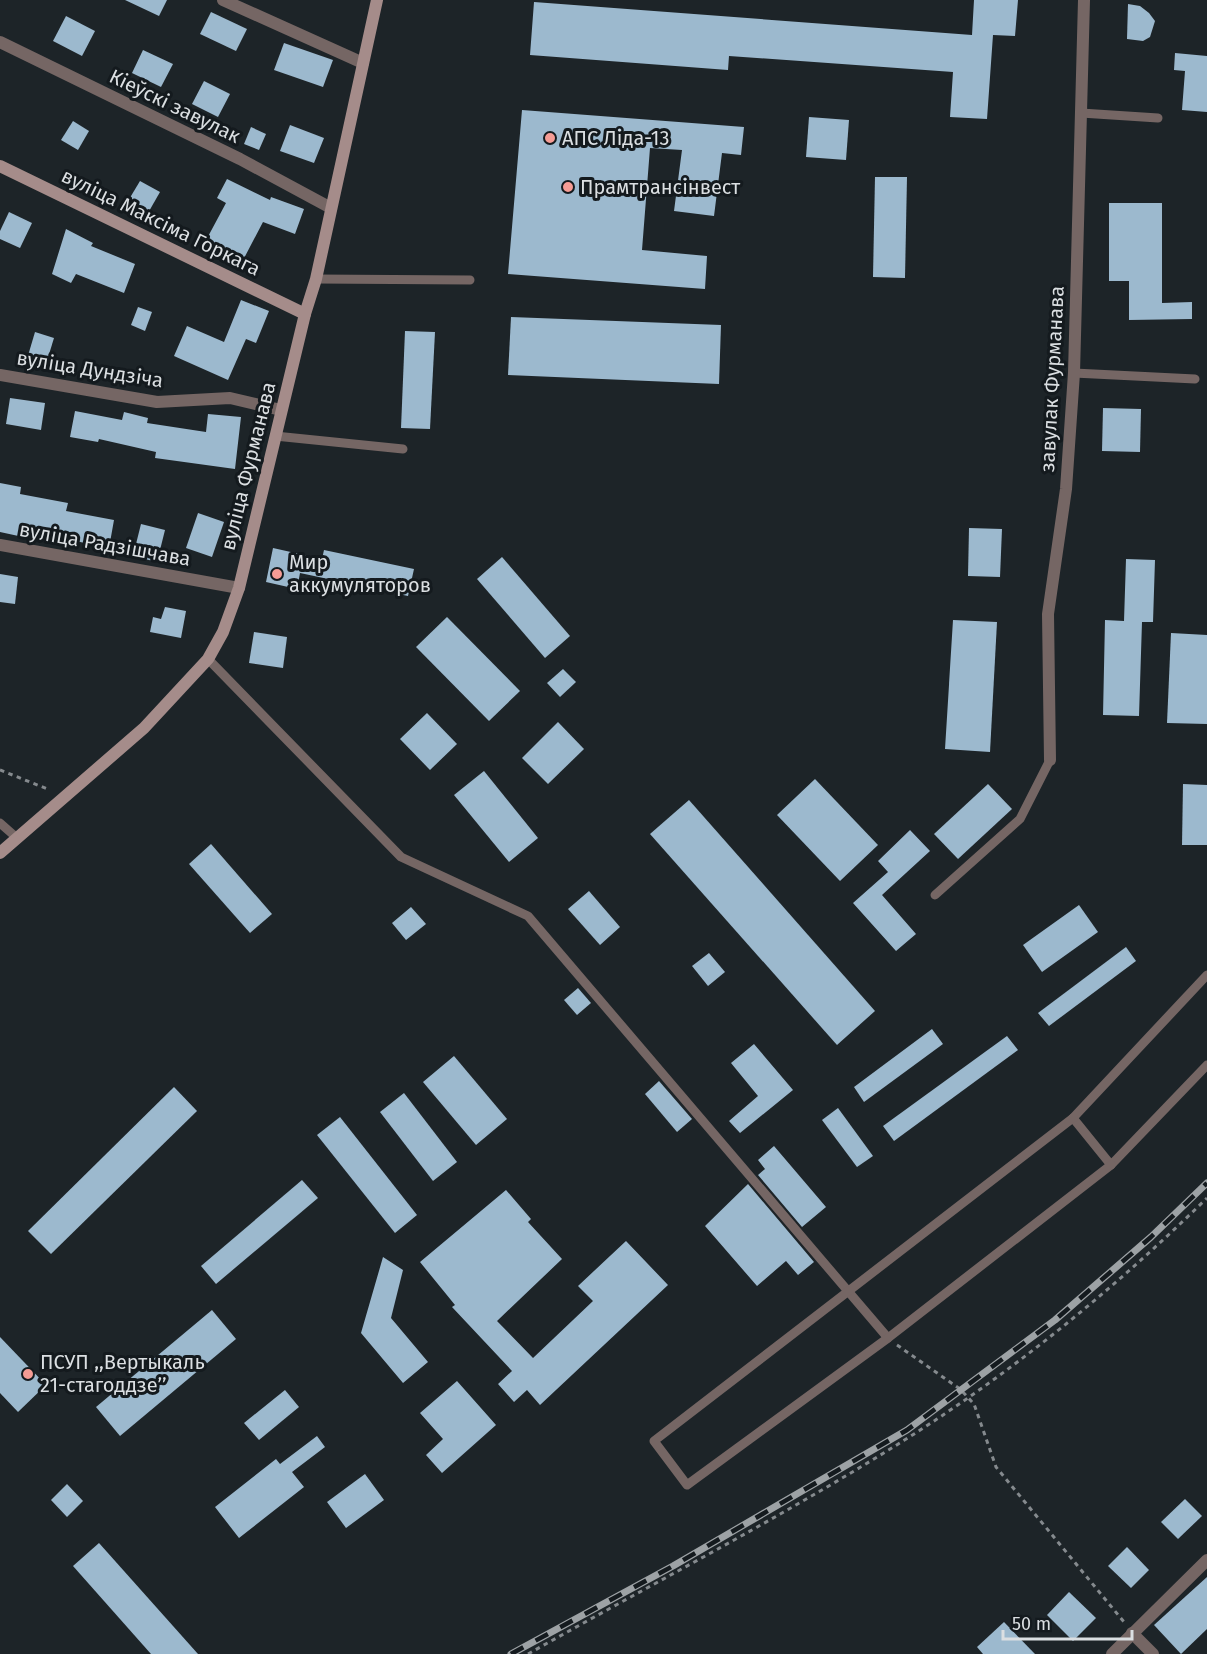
<svg xmlns="http://www.w3.org/2000/svg" width="1207" height="1654" viewBox="0 0 1207 1654" font-family="'Fira Sans',sans-serif">
<rect width="100%" height="100%" fill="#1d2428"/>
<!-- building -->
<g fill="#9cb9ce">
<path d="M125,0H167L159,16Z"/>
<path d="M974,0H1018L1015,36L993,35L987,119L950,117L953,72L729,56L728,70L530,55L534,2L972,35Z"/>
<path d="M1128,4L1140,6L1149,13L1155,21L1150,37L1143,41L1127,39Z"/>
<path d="M211,12L247,29L236,51L200,34Z"/>
<path d="M66,16L95,31L82,56L53,41Z"/>
<path d="M284,43L333,60L323,87L274,70Z"/>
<path d="M143,50L173,64L161,87L132,73Z"/>
<path d="M1175,53L1207,56V112L1182,110L1185,71L1174,70Z"/>
<path d="M204,81L230,94L218,117L192,104Z"/>
<path d="M522,110L744,127L741,155L722,153L714,216L674,211L682,150L650,148L642,250L707,256L705,289L508,274Z"/>
<path d="M809,117L849,120L846,160L806,157Z"/>
<path d="M73,121L89,131L78,150L61,140Z"/>
<path d="M290,125L324,138L314,163L280,151Z"/>
<path d="M251,127L266,134L259,150L244,144Z"/>
<path d="M875,177H907L905,278L873,277Z"/>
<path d="M227,179L270,200L271,197L304,209L295,234L263,222L241,264L204,244L226,203L217,198Z"/>
<path d="M140,181L160,192L148,213L128,201Z"/>
<path d="M1109,203H1162V303L1192,302V319L1129,320V281H1109Z"/>
<path d="M9,212L32,223L20,248L0,239V231Z"/>
<path d="M66,229L93,243L91,246L135,264L124,293L76,274L71,283L52,274Z"/>
<path d="M241,300L269,311L256,343L246,339L228,380L174,356L187,326L224,342Z"/>
<path d="M138,307L152,312L145,331L131,325Z"/>
<path d="M511,317L721,325L719,384L508,375Z"/>
<path d="M405,331L435,332L430,429L401,428Z"/>
<path d="M35,332L54,338L46,364L27,359Z"/>
<path d="M10,398L45,403L41,430L6,424Z"/>
<path d="M1103,408L1141,409L1140,452L1102,451Z"/>
<path d="M75,411L122,420L124,412L148,418L147,423L206,432L208,414L241,417L235,469L155,458L156,452L99,439L98,442L70,437Z"/>
<path d="M0,483L21,487L20,494L68,503L66,511L114,520L109,548L61,538L60,545L0,532Z"/>
<path d="M198,513L224,522L212,557L186,548Z"/>
<path d="M141,524L165,530L157,562L133,556Z"/>
<path d="M969,528L1002,529L1000,577L968,576Z"/>
<path d="M273,548L322,559L324,550L414,569L408,596L300,573L297,589L266,582Z"/>
<path d="M502,557L570,636L545,658L477,579Z"/>
<path d="M1126,559L1155,560L1153,622H1142L1139,716L1103,715L1105,620L1124,621Z"/>
<path d="M0,574L18,577L15,604L0,602Z"/>
<path d="M165,607L186,611L181,638L150,632L153,617L161,619Z"/>
<path d="M447,617L520,691L489,721L416,647Z"/>
<path d="M953,620L997,622L990,752L945,749Z"/>
<path d="M254,632L287,637L283,668L249,663Z"/>
<path d="M1171,633L1207,635V724L1167,723Z"/>
<path d="M563,669L576,682L560,697L547,683Z"/>
<path d="M427,713L457,744L430,770L400,739Z"/>
<path d="M558,722L584,749L548,784L522,758Z"/>
<path d="M484,771L538,838L509,862L454,795Z"/>
<path d="M815,779L878,845L840,881L777,815Z"/>
<path d="M988,784L1012,809L958,859L934,834Z"/>
<path d="M1183,784L1207,785V845H1182Z"/>
<path d="M689,800L875,1011L837,1045L650,834Z"/>
<path d="M910,830L930,851L882,895L916,934L896,951L853,903L888,872L878,861Z"/>
<path d="M211,844L272,914L250,933L189,864Z"/>
<path d="M589,891L620,927L600,945L568,909Z"/>
<path d="M1079,905L1098,932L1042,972L1023,945Z"/>
<path d="M411,907L426,924L406,940L392,923Z"/>
<path d="M1126,947L1136,961L1049,1026L1038,1013Z"/>
<path d="M709,953L725,972L708,986L692,966Z"/>
<path d="M578,988L591,1003L577,1015L564,1000Z"/>
<path d="M932,1029L943,1044L864,1102L854,1087Z"/>
<path d="M1007,1036L1018,1050L894,1141L883,1126Z"/>
<path d="M754,1044L793,1090L740,1133L729,1121L758,1096L731,1063Z"/>
<path d="M454,1056L507,1119L476,1145L423,1082Z"/>
<path d="M659,1081L692,1119L677,1132L645,1094Z"/>
<path d="M174,1087L197,1111L51,1254L28,1231Z"/>
<path d="M404,1093L457,1162L433,1181L380,1112Z"/>
<path d="M838,1108L873,1156L857,1167L822,1120Z"/>
<path d="M340,1117L417,1215L395,1233L317,1135Z"/>
<path d="M774,1146L826,1207L802,1227L758,1175L765,1169L758,1160Z"/>
<path d="M302,1180L318,1198L216,1284L201,1266Z"/>
<path d="M748,1184L814,1262L798,1275L786,1261L757,1286L705,1226Z"/>
<path d="M506,1190L531,1219L528,1222L562,1259L497,1321L533,1358L593,1301L578,1286L626,1241L668,1285L540,1405L527,1390L514,1402L498,1384L512,1371L452,1307L455,1305L420,1262Z"/>
<path d="M383,1257L403,1270L391,1318L428,1362L403,1383L361,1333Z"/>
<path d="M212,1310L236,1339L120,1436L96,1407Z"/>
<path d="M0,1337L46,1385L18,1412L0,1393Z"/>
<path d="M457,1381L496,1425L442,1473L426,1455L443,1439L420,1413Z"/>
<path d="M285,1390L299,1407L259,1440L244,1423Z"/>
<path d="M317,1436L325,1447L292,1472L304,1487L239,1538L215,1507L276,1459L280,1464Z"/>
<path d="M365,1474L384,1500L346,1528L327,1502Z"/>
<path d="M67,1484L83,1501L67,1517L51,1500Z"/>
<path d="M1185,1499L1202,1516L1178,1539L1161,1522Z"/>
<path d="M99,1543L198,1654H151L73,1566Z"/>
<path d="M1127,1547L1149,1570L1131,1588L1108,1566Z"/>
<path d="M1207,1577V1629L1181,1654L1154,1625Z"/>
<path d="M1069,1592L1096,1618L1073,1641L1047,1615Z"/>
<path d="M1004,1622L1035,1654H983L977,1647Z"/>
</g>
<g fill="none" stroke-linecap="round" stroke-linejoin="round">
<!-- path -->
<g stroke="#858a8e" stroke-width="3" stroke-dasharray="4.5 4.5" stroke-linecap="butt">
<path d="M0,770L50,790"/>
<path d="M897,1345L960,1389L974,1404L996,1467L1124,1622"/>
<path d="M528,1654C650,1585 776,1520 895,1446C1008,1376 1112,1291 1207,1198"/>
</g>
<!-- lane -->
<g stroke="#756664" stroke-width="9">
<path d="M1081,113L1158,118"/>
<path d="M316,279L470,280"/>
<path d="M1074,373L1195,379"/>
<path d="M275,436L403,449"/>
<path d="M208,659L401,857L528,916L888,1338"/>
<path d="M0,823L17,838"/>
<path d="M935,895L1020,819L1050,760"/>
<path d="M1073,1118L1111,1165L1207,1065"/>
<path d="M1111,1165L888,1338L687,1485L654,1441L1073,1118L1207,975"/>
</g>
<!-- street -->
<g stroke="#756664" stroke-width="12">
<path d="M223,0L363,63"/>
<path d="M0,42L240,159L331,208"/>
<path d="M0,375L157,402L230,398L281,410"/>
<path d="M0,545L239,588"/>
<path d="M1050,760L1048,614L1066,489L1074,373L1084,0"/>
<path d="M1132,1633L1153,1654"/>
<path d="M1112,1654L1207,1560"/>
</g>
<!-- secondary -->
<g stroke="#a58c8a" stroke-width="12">
<path d="M0,166L305,314"/>
<path d="M0,853L144,728L208,659L223,632L239,588L305,314L316,279L377,0"/>
</g>
<defs>
<path id="rail" d="M511,1654L673,1566L907,1430L1055,1320L1151,1237L1207,1183"/>
</defs>
<!-- rail casing -->
<use href="#rail" stroke="#9da2a5" stroke-width="7"/>
<!-- rail -->
<use href="#rail" stroke="#141a1e" stroke-width="4.5" stroke-dasharray="14" stroke-linecap="butt"/>
</g>
<!-- markers -->
<g fill="#f59c95" stroke="#141a1e" stroke-width="2">
<circle cx="550" cy="138" r="6"/>
<circle cx="568" cy="187" r="6"/>
<circle cx="277" cy="574" r="6"/>
<circle cx="28" cy="1374" r="6"/>
</g>
<g text-anchor="middle" dominant-baseline="central" stroke-width="6" stroke-linejoin="round" paint-order="stroke">
<!-- street labels -->
<g font-size="20" fill="#dbdfe2" stroke="#141a1e">
<text transform="translate(175 106) rotate(26)">Кіеўскі завулак</text>
<text transform="translate(161 222) rotate(26)">вуліца Максіма Горкага</text>
<text transform="translate(90 369) rotate(9)">вуліца Дундзіча</text>
<text transform="translate(1052 379) rotate(-87)">завулак Фурманава</text>
<text transform="translate(248 466) rotate(-76)">вуліца Фурманава</text>
<text transform="translate(105 544) rotate(10)">вуліца Радзішчава</text>
</g>
<!-- poi labels -->
<g font-size="20" fill="#dbdfe2" stroke="#141a1e" text-anchor="start">
<text x="562" y="138">АПС Ліда-13</text>
<text x="580" y="187">Прамтрансінвест</text>
<text x="289" y="562">Мир<tspan x="289" dy="23">аккумуляторов</tspan></text>
<text x="40" y="1362">ПСУП ,,Вертыкаль<tspan x="40" dy="23">21-стагоддзе’’</tspan></text>
</g>
</g>
<!-- scale -->
<path d="M1003 1630v9h129v-9" fill="none" stroke="#dbdfe2" stroke-width="3"/>
<text x="1012" y="1630" font-size="18" fill="#dbdfe2" stroke="#141a1e" stroke-width="4.5" paint-order="stroke">50 m</text>
</svg>
